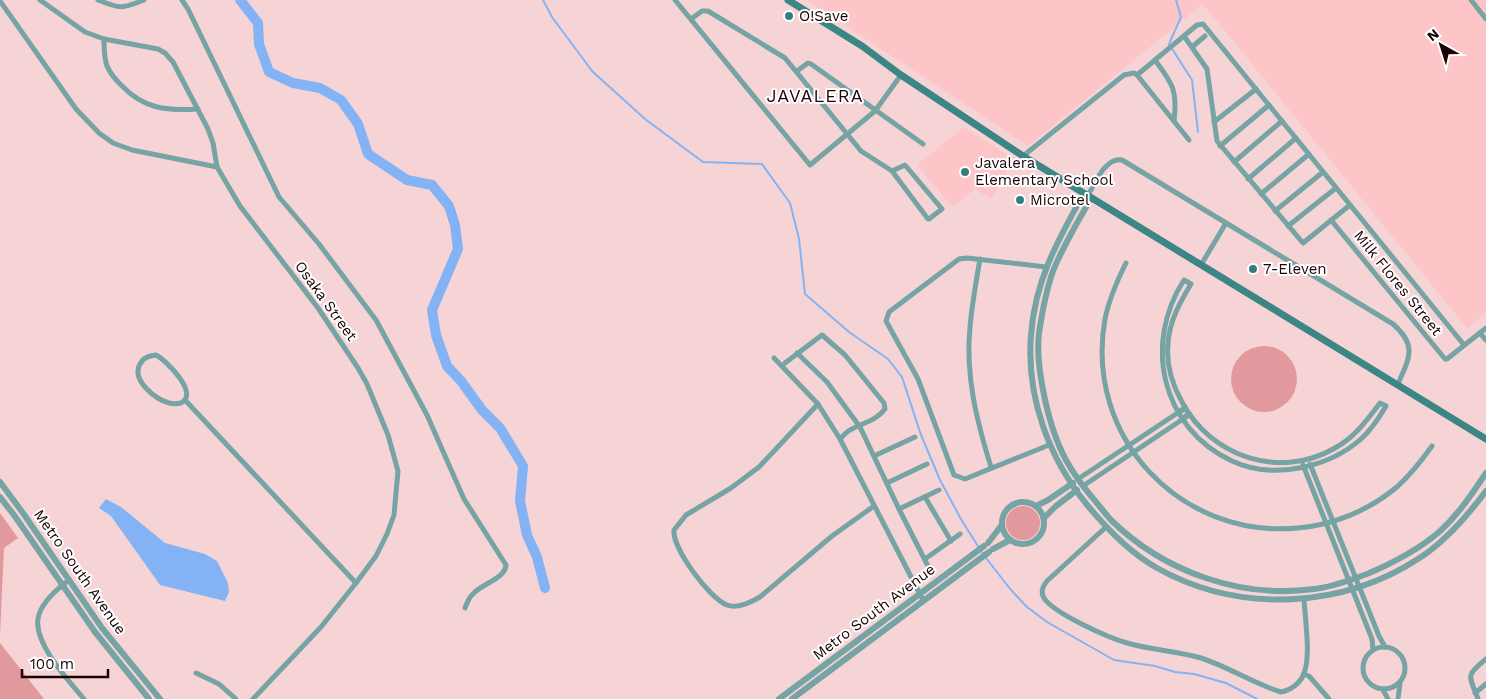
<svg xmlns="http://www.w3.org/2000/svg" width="1486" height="699" viewBox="0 0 1486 699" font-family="'Work Sans',sans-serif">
<rect width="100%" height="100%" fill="#f6d4d5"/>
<!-- built -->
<g fill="#fdc5c7">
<path d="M807,0H1486V313L1467,328L1203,4L1028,146Z"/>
<path d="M964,127L1014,159L991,199L975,189L952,207L917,165Z"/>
</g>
<!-- green -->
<g fill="#e1999d">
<circle cx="1264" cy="379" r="33"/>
<circle cx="1023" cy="523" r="17"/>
<path d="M0,513L18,538L4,548L0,634Z"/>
<path d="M0,643L44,699H0Z"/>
</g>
<!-- water -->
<path fill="#83b3f4" d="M106,499L121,507L165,543L205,554L217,561L228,583L229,592L225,601L160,585L111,516L99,508Z"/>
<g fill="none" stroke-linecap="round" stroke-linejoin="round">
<!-- stream -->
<g stroke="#83b3f4" stroke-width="2">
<path d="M543,0L552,17L592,71L645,119L703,162L762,164L790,203L799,239L805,294L849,332L888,359L902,377L921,435L940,480L962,521L983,554"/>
<path d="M1176,0L1181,17L1169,44L1192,80L1198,132"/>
<path d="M986,558L1011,590L1027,607L1047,622L1114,660L1155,666L1175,672L1194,674L1226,683L1257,699"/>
</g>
<!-- river -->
<path stroke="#83b3f4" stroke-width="10" d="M240,0L258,23L259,44L269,72L293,83L320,88L341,100L358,124L368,154L407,180L432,185L449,206L455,225L458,249L432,310L436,335L447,366L461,381L482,410L500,428L523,466L520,501L527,535L537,557L545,588"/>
<!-- minor -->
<g stroke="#76a3a3" stroke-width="5">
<path d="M40,0L85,32L104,39L158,49L165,53L173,62L208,129L213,143L217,167"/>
<path d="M98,0C120,9 122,9 144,0"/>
<path d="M182,0L188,9L279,197L319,244L376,320L427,415L464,499L506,565C505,579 481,584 473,594C469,597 467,603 465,608"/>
<path d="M675,0L810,165L875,111L901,75"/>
<path d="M1471,0L1486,19"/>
<path d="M0,1L76,109L99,133L113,143L132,150L217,167L240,206L318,308L358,368L367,384L388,435L398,471L394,515L387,534L376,556L356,583L321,627L253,699"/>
<path d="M691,19L702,11H708L785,58L861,151L892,171L928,219H929L942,209L905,165L892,171"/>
<path d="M1184,36L1207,69L1217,141L1303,243L1350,205"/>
<path d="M104,39C104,48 104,58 107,66C110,73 115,79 121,85C144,109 166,111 198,109"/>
<path d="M1192,47L1205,36"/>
<path d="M1155,60C1172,83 1178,90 1174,121"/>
<path d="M797,71L808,63L811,64L923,144"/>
<path d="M1137,75L1197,25L1203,24L1464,345"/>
<path d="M1214,122L1256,89"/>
<path d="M1220,146L1269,105"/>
<path d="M1023,156L1124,75L1134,73L1137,75L1189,140"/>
<path d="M1234,162L1282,121"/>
<path d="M1248,179L1296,138"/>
<path d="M1261,194L1309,154"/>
<path d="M1088,195C1095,184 1105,157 1122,160L1393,324C1418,346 1409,358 1398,384"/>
<path d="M1275,211L1323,172"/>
<path d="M1331,220L1445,359H1447L1486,328"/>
<path d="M1288,226L1336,188"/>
<path d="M980,259C976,282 972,304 970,327C965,375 977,422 991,467"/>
<path d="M1126,263C1117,281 1109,299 1105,319C1084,437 1180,539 1298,528C1334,525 1370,510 1398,486C1411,474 1422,460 1432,446"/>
<path d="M1201,265L1226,223"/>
<path d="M1046,267L967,258L959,259L889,312L886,321L918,379L954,475L965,479L1049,445"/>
<path d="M1184,280L1191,284C1180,302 1169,322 1168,344C1166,364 1172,384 1182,402C1211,457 1280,480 1335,448C1355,437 1367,420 1380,403L1386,406C1379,418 1371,430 1361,439C1328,468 1272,480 1232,461C1161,428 1143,343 1184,280Z"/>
<path d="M1480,333L1486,340"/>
<path d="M797,353L827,382L860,427L899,509L931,572"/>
<path d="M156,355C166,360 200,394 181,403C177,404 173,404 169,403C155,399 131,380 140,364C144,357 149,356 156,355Z"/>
<path d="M774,358L818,404L840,439L923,600"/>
<path d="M785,363L822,335L845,355L884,403L885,409C876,421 862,423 850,430C846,432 843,436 840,439"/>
<path d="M185,400L356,583"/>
<path d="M818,404L759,467L731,488L686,515L674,530C672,548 709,598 727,605C738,609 751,602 760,597L832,536L874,506"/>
<path d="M874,456L915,437"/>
<path d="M1310,464L1379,636L1385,647"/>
<path d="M1303,465L1372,639L1373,650"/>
<path d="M1078,479L1179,412"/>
<path d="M887,483L927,464"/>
<path d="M1083,486L1183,419"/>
<path d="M925,497L951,541"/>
<path d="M899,509L939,490"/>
<path d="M1106,527L1047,581C1043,586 1040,592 1044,598C1053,613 1109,638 1127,643C1151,650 1177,651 1201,658C1229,667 1254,684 1281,692C1291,690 1301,683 1304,673C1311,657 1305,618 1304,599"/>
<path d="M925,559L960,534"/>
<path d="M69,580C57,589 40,603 38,619C34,644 69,681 84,699"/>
<circle cx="1384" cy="668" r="21"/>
<path d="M196,673L219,684L236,699"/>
<path d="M1304,674L1309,676L1329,699"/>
<path d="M1383,690L1388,699"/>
<path d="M1475,693L1486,684"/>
<path d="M1398,699L1400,683"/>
<path d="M1478,699C1469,675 1465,676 1486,659"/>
</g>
<!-- tertiary -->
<g stroke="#76a3a3" stroke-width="6">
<path d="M1084,193C1058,240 1035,280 1031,335C1026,397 1049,459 1088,506C1108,530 1130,553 1157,568C1239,614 1343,609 1421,557C1447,540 1468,515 1486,491"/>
<path d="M1091,198C1078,222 1063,246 1053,271C1046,291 1042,313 1039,333C1035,368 1049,429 1066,460C1073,473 1082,485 1091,496C1098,504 1104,512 1111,520C1164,572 1241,599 1314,589C1333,587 1350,580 1367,574C1393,563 1418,550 1439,532C1458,515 1472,494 1486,473"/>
<path d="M1179,412L1185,408"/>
<path d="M1183,419L1189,414"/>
<path d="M0,482L23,513L102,628L160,699"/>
<path d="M0,497L14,515L95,632L149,699"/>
<circle cx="1023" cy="523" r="21"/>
<path d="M1036,506L1048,500L1073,483"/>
<path d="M1044,518L1056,506L1077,490"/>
<path d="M988,543L1001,526"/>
<path d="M993,549L1010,540"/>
<path d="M779,699L984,546"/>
<path d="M792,699L989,552"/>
</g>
<!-- secondary -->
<path stroke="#3c8686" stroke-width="7" d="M788,0L862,46L901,75L1023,156L1486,439"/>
</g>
<!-- markers -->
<g fill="#357e7f" stroke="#fff" stroke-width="2">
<circle cx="789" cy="16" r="5"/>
<circle cx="965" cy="172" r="5"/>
<circle cx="1020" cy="200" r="5"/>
<circle cx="1253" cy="269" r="5"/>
</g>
<g text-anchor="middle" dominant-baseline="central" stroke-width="4" stroke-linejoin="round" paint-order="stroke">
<!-- poi labels -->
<g font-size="15" fill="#1c0305" stroke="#fff" text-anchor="start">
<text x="799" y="16">O!Save</text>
<text x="975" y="163">Javalera<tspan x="975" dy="17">Elementary School</tspan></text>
<text x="1030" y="200">Microtel</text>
<text x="1263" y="269">7-Eleven</text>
</g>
<!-- street labels -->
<g font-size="15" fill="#1c0305" stroke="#fff">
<text transform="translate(1398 283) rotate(51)">Milk Flores Street</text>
<text transform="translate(326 301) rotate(54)">Osaka Street</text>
<text transform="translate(80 572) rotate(55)">Metro South Avenue</text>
<text transform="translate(874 612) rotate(-37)">Metro South Avenue</text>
</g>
<!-- quarter labels -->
<g font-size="18" letter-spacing="1" fill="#1c0305" stroke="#fff">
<text x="815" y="95">JAVALERA</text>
</g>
</g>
<!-- north arrow -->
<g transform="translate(1441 45) rotate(321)" stroke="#ffffff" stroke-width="4" paint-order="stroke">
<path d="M0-4L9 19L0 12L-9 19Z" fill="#1c0305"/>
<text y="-8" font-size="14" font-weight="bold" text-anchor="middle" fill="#1c0305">N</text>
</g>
<!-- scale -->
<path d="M22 669v8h86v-8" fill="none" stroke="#1c0305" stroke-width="2.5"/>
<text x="30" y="669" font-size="15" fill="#1c0305" stroke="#ffffff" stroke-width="4" paint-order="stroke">100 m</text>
</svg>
